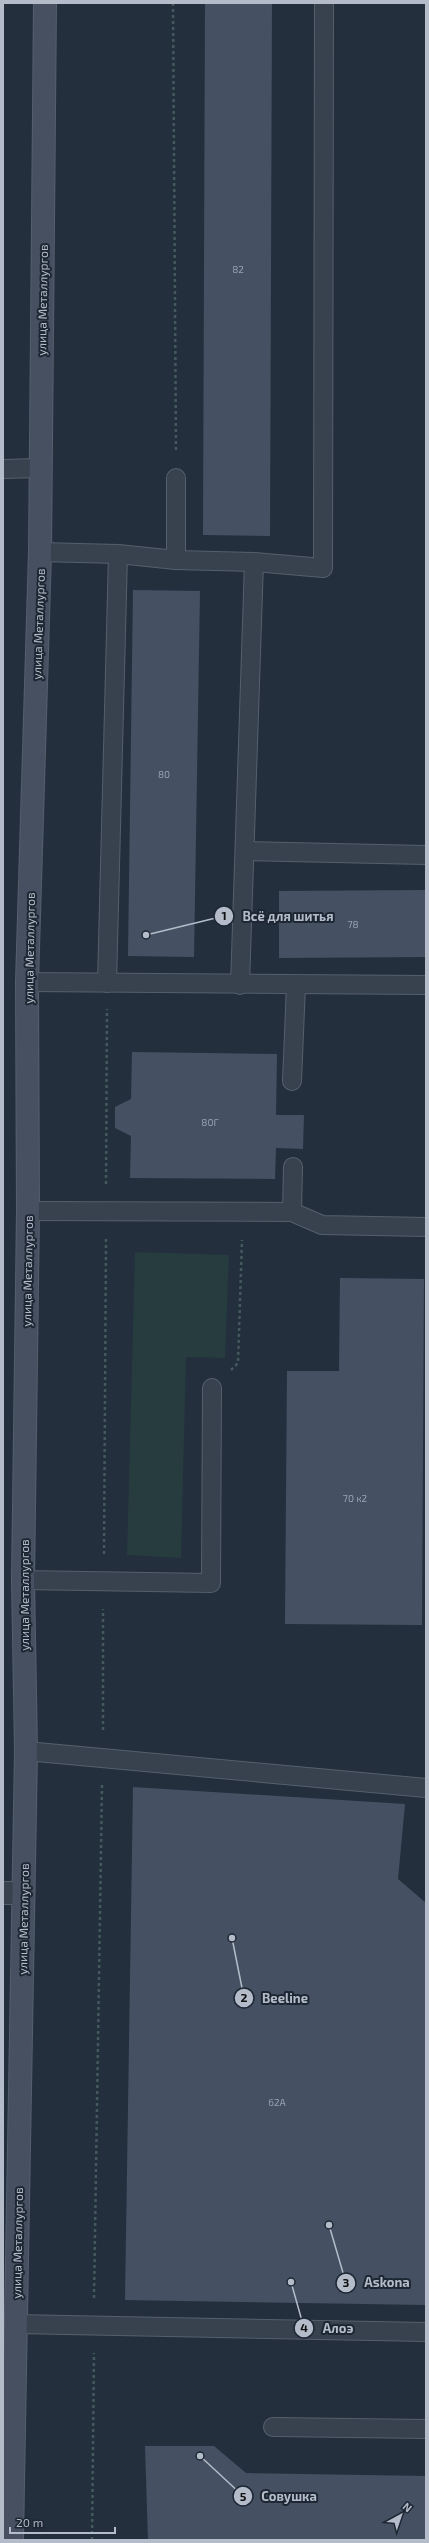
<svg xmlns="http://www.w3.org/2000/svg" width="429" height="2543" viewBox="0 0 429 2543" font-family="'Exo 2',sans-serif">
<rect width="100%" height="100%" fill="#242f3e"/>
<!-- green -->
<path fill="#263c3f" d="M135,1252L229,1255L225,1358L186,1357L181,1558L127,1555Z"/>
<!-- building -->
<g fill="#455162">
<path d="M205,3H272L270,536L203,535Z"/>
<path d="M133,590L200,591L194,957L128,956Z"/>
<path d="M426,890V957L279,958V891Z"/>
<path d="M132,1052L277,1054L276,1115H304L303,1149L276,1148L275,1179L130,1178L131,1136L115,1128V1107L131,1099Z"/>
<path d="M340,1278L424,1279L422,1625L285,1624L287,1371H339Z"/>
<path d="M133,1787L405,1804L398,1879L426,1903V2305L125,2300Z"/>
<path d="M145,2446H214L246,2473L426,2476V2540H148Z"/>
</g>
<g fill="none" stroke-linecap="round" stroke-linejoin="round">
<defs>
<g id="service">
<path d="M3,469L40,468"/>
<path d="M176,478V560"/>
<path d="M40,552L118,554L176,560L254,562L323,568L324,3"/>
<path d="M245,851L426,855"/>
<path d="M27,982L426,985"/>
<path d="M107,983L118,554"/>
<path d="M240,985L254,562"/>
<path d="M292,1081L296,985"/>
<path d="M28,1211L292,1212L293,1167"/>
<path d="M292,1212L322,1225L426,1227"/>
<path d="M23,1580L211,1583L212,1388"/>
<path d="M26,1751L426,1788"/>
<path d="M16,2324L426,2332"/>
<path d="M273,2427L426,2429"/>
</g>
<path id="minor" d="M3,1893H23"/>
<path id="secondary" d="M12,2540L26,1751L23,1580L28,1211L27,982L40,552L45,3"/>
</defs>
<!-- service casing -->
<use href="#service" stroke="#565f6c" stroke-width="20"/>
<!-- minor casing -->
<use href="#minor" stroke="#565f6c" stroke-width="24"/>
<!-- secondary casing -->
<use href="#secondary" stroke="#565f6c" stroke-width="24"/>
<!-- path -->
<g stroke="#44595c" stroke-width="2.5" stroke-dasharray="3 3" stroke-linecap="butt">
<path d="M173,3L176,450"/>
<path d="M106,1184L107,1009"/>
<path d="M231,1370L238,1363L242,1240"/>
<path d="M104,1554L106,1239"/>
<path d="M103,1730V1609"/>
<path d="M94,2298L102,1785"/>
<path d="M92,2540L94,2353"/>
</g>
<!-- service -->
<use href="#service" stroke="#38414e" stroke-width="18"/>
<!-- minor -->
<use href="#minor" stroke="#38414e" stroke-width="22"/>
<!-- secondary -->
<use href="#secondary" stroke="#465061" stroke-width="22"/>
</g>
<g text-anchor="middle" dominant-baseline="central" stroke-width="4" stroke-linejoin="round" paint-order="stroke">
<!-- number labels -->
<g font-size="10" fill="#98a1af">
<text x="238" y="269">82</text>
<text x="164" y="774">80</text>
<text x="353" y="924">78</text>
<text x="210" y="1122">80Г</text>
<text x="355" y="1498">70 к2</text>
<text x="277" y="2102">62А</text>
</g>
<!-- street labels -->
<g font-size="12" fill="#b4bcc9" stroke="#1d2633">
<text transform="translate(42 300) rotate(-89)">улица Металлургов</text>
<text transform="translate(38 624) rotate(-88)">улица Металлургов</text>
<text transform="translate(29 948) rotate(-89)">улица Металлургов</text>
<text transform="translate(27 1271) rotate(-89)">улица Металлургов</text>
<text transform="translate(24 1595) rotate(-90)">улица Металлургов</text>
<text transform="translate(23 1919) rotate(-89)">улица Металлургов</text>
<text transform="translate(17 2243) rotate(-89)">улица Металлургов</text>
</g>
</g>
<!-- callouts -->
<path fill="none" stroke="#b4bcc9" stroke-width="1.5" d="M146 935L224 916M232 1938L244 1998M329 2225L346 2283M291 2282L304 2328M200 2456L243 2496"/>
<g fill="#b4bcc9" stroke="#1d2633" stroke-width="1.5">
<circle cx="146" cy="935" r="4"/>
<circle cx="232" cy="1938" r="4"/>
<circle cx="329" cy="2225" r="4"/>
<circle cx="291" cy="2282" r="4"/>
<circle cx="200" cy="2456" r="4"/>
<circle cx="224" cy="916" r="10"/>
<circle cx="244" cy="1998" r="10"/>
<circle cx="346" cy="2283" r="10"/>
<circle cx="304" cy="2328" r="10"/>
<circle cx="243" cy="2496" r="10"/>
</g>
<g font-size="12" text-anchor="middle" font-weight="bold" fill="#111">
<text x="224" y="920">1</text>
<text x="244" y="2002">2</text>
<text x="346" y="2287">3</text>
<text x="304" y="2332">4</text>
<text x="243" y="2501">5</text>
</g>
<g font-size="13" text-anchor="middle" font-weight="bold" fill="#b4bcc9" stroke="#1d2633" stroke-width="4" stroke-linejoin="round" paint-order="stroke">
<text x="288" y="921">Всё для шитья</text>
<text x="285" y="2003">Beeline</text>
<text x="387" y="2287">Askona</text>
<text x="338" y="2333">Алоэ</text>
<text x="289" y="2501">Совушка</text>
</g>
<!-- border -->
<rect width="429" height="2543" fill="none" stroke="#b4bcc9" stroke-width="8"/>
<!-- north arrow -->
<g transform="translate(401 2515) rotate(40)" stroke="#1d2633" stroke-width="3" paint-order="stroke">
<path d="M0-3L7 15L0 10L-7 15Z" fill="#b4bcc9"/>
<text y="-6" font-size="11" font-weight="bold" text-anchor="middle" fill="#b4bcc9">N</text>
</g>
<!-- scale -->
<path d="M10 2527v6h105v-6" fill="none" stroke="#b4bcc9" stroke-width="2"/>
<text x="16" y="2527" font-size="12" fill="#b4bcc9" stroke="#1d2633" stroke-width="3" paint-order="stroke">20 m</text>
</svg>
